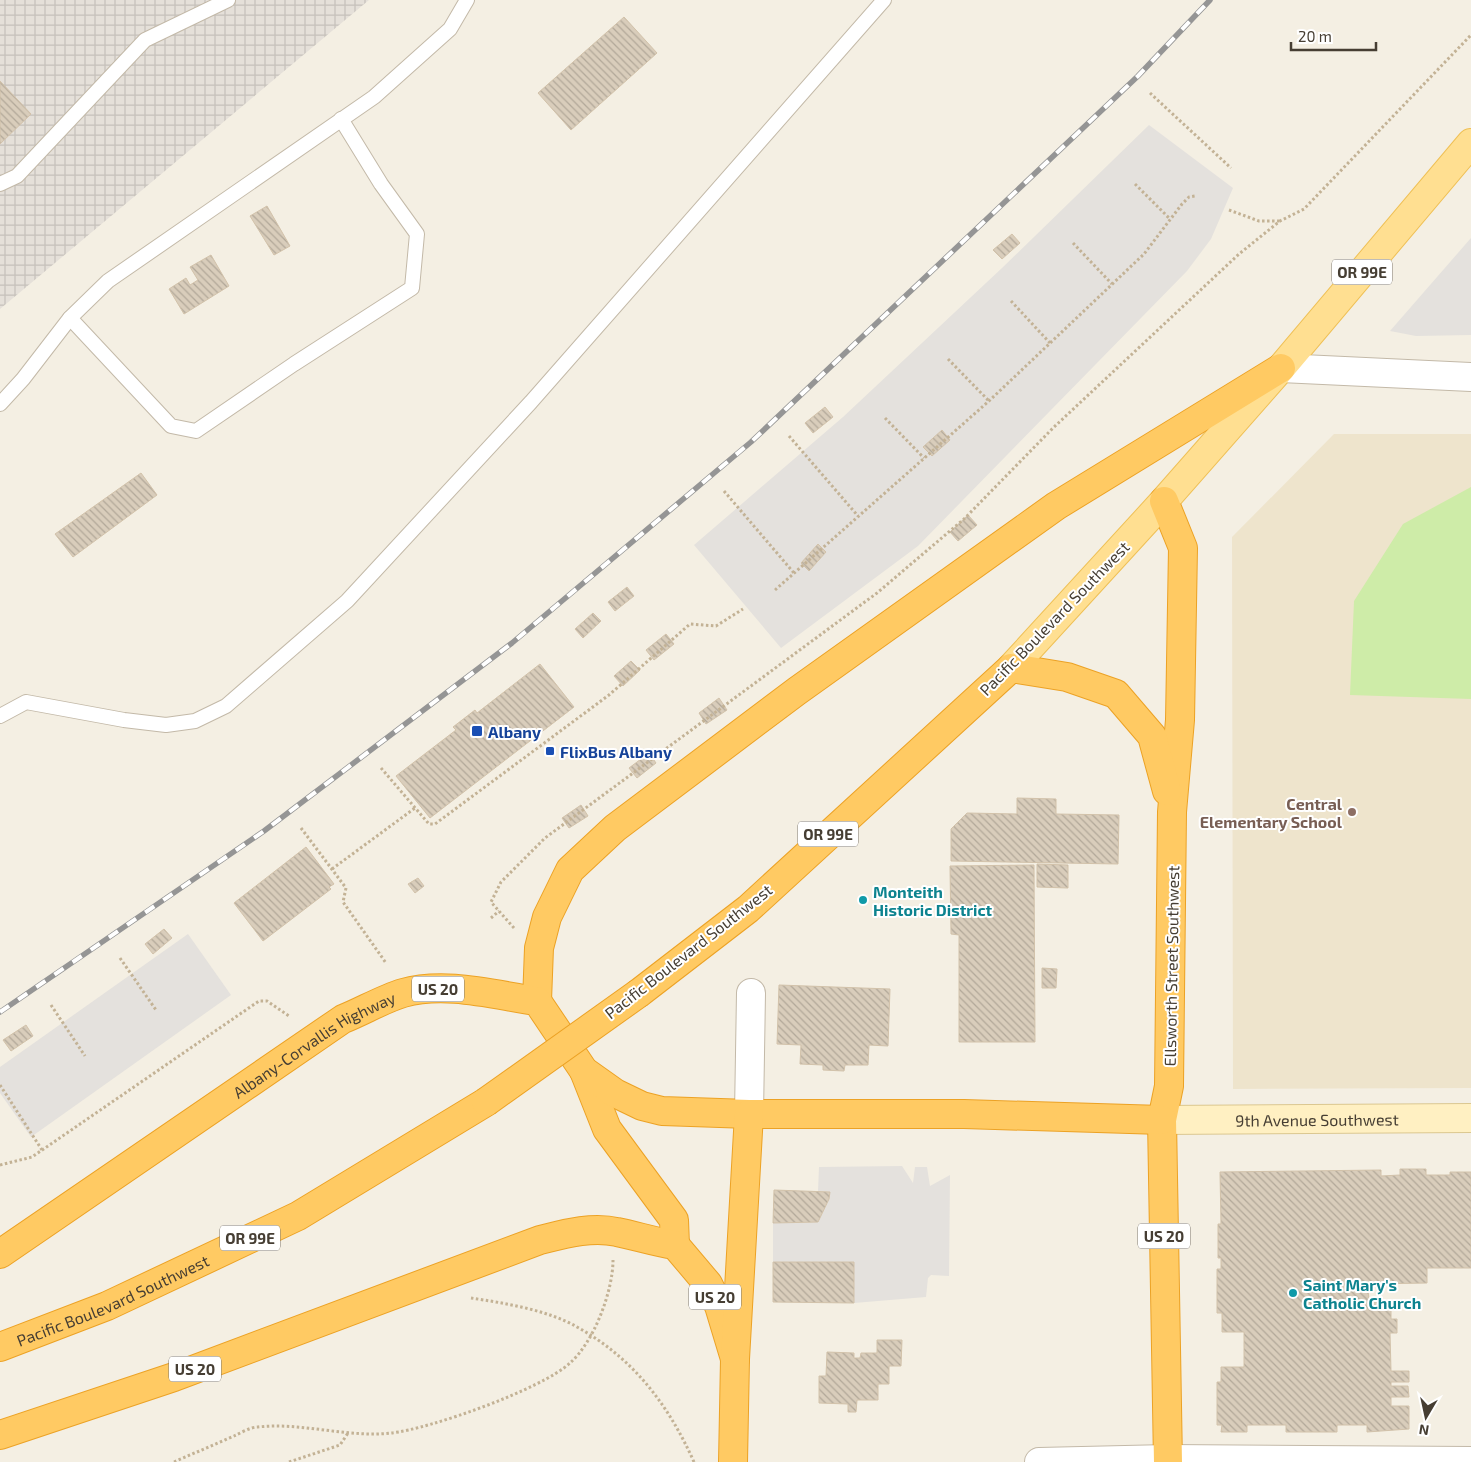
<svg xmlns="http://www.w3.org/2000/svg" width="1471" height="1462" viewBox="0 0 1471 1462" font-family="'Exo 2',sans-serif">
<defs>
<pattern id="industrial-grid" width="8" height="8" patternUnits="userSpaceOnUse" patternTransform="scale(1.25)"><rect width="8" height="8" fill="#e5e0d9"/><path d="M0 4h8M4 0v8" fill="none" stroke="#c6c1bb"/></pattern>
<pattern id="building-back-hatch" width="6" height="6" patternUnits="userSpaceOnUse" patternTransform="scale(1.25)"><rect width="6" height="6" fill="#d9cdbb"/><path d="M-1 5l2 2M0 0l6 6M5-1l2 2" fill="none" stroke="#b2a899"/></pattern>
</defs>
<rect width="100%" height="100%" fill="#f4efe3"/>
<!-- industrial -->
<path fill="url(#industrial-grid)" d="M0,0H369L0,309Z"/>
<!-- education -->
<path fill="#eee4cc" d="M1334,434H1471V1088L1233,1089L1232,537Z"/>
<!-- park -->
<path fill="#ceeca8" d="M1471,487V699L1350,695L1354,601L1403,524Z"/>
<!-- parking -->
<g fill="#e4e1dd">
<path d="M1149,125L1233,188L1211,239L1187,271L918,546L781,648L694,545L843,417L1002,268Z"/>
<path d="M1471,238V335L1416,336L1390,331Z"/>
<path d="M188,934L231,995L31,1137L0,1093V1067Z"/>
<path d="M902,1166L913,1183L915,1167H927L930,1186L950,1175L949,1276L931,1275L928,1278L926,1297L854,1303V1262H773V1223L818,1222L827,1204L830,1192L818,1191L819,1167Z"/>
</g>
<!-- building -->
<g fill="url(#building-back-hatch)" stroke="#d2c2aa">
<path d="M624,17L657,53L571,130L538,93Z"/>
<path d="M0,81L31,114L0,144Z"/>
<path d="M267,206L290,246L274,255L250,216Z"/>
<path d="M1012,234L1020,243L1002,259L993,250Z"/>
<path d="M211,255L229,286L184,314L169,289L186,278L190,285L198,280L190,267Z"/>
<path d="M825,407L833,417L813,433L805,423Z"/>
<path d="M942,430L950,440L932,456L923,447Z"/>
<path d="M141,473L157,495L73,557L55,534Z"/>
<path d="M968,515L977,525L958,541L950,532Z"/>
<path d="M818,544L826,552L809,571L801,563Z"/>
<path d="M627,587L634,596L615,611L608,602Z"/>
<path d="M593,613L601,621L583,638L575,629Z"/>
<path d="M666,634L674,644L654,660L646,650Z"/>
<path d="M631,661L640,670L623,686L614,676Z"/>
<path d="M540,664L574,707L430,818L396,776L456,730L453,727L475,710L477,713Z"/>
<path d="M719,698L727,710L706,724L699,713Z"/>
<path d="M649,753L656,763L637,778L629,768Z"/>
<path d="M1017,798L1056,799V814L1119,815L1118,864L951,861V829L967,813L1017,814Z"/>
<path d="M581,805L588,816L569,828L562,818Z"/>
<path d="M306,847L334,884L329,887L331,889L263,941L234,903Z"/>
<path d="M1037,864L1068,865V888L1037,887Z"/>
<path d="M1034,865L1035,1042H959V935L951,934L950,866Z"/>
<path d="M418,878L424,886L415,893L408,884Z"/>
<path d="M164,929L172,938L153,954L145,944Z"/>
<path d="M1042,968L1057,969L1056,988H1042Z"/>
<path d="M779,985L890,989L888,1046L869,1045L868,1065H845L844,1071L823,1070V1065L800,1064L801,1045L777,1044Z"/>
<path d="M26,1025L33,1036L11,1051L3,1040Z"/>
<path d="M1400,1169H1426V1175H1450V1172H1471V1268H1427V1283L1368,1284L1369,1302L1391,1301V1319H1397V1333H1390L1391,1371H1409V1382H1391V1386H1408L1409,1397H1391V1406H1409V1429L1367,1432V1425H1337V1432H1286V1425H1247V1432H1221L1222,1425H1217V1382H1221V1367H1244V1332H1222V1313H1217V1269H1221V1258H1218V1224H1221L1220,1172L1381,1170V1176L1400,1175Z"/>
<path d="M774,1190L830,1192L829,1199L818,1222L773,1223Z"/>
<path d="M773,1262H854V1303L773,1302Z"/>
<path d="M877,1340H902L901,1366H889V1384H878V1400H857L856,1412H848V1404L819,1403V1376H826L827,1352L854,1353V1358H860L861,1353H877Z"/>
</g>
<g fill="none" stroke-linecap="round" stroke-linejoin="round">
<defs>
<g id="lane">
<path d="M0,184L17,176L145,40L228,0"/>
<path d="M70,318L171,426L196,431L294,364L412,288L417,234L381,184L341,119"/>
<path d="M0,404L23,379L70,318L108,281L374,97L450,29L467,0"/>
<path d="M0,716L26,702L124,720L166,725L195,721L226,706L347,601L531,402L884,0"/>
</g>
<g id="street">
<path d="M1281,368L1471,377"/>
<path d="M749,1114L751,993"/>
<path d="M1039,1462L1168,1459L1471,1461"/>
</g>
<g id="secondary">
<path id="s1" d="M1162,1120L1471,1118"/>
</g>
<path id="primary" d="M1011,668L1164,501L1281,368L1471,143"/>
<g id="highway">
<path d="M1164,501L1183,548L1180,720L1172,812L1169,1086L1162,1120L1168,1462"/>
<path d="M639,993L748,909L1011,668L1067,677L1116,694L1152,736L1167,791"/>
<path d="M537,1001L539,948L547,917L570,870L615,828L797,691L1056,506L1281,368"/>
<path d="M584,1071L607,1129L674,1220L675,1245"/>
<path id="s2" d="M0,1254L343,1019C363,1011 383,999 403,993C446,981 494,995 537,1001L584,1071L615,1093L642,1106L662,1111L749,1114H964L1162,1120"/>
<path id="s3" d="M0,1347L107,1306L298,1216L486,1102"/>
<path d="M0,1435L174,1377L540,1240C564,1234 592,1226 617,1232C637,1236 655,1242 675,1245L708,1284L719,1306L735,1359"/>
<path d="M733,1462L735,1359L749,1114"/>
</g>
</defs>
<!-- lane casing -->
<use href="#lane" stroke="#c3b9a8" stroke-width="16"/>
<!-- street casing -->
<use href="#street" stroke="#c3b9a8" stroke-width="30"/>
<!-- secondary casing -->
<use href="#secondary" stroke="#dbc790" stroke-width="30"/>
<!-- primary casing -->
<use href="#primary" stroke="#efc056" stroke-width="30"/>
<!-- highway casing -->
<use href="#highway" stroke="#eca225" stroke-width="30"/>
<!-- path -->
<g stroke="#c3b295" stroke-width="3" stroke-dasharray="2.5 2.5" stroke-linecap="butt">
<path d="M1150,93L1231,168"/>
<path d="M1135,184L1170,219"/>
<path d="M1229,210L1259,221H1280"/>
<path d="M1073,243L1112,284"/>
<path d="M1011,301L1050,343"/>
<path d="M948,359L989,401"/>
<path d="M885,418L924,458"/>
<path d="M789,436L858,516"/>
<path d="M724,491L794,573"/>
<path d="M775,590L989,401L1144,254L1182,204L1189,197L1195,196"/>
<path d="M381,768L429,824H435L609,695L690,624L716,626L743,609"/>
<path d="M301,828L346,888L343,902L386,963"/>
<path d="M332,869L415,808"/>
<path d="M491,918L499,911"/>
<path d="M514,928L491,902L501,882L545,838L877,593L964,519L1053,428L1239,254L1280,221L1304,209L1471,35"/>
<path d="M120,958L156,1010"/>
<path d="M51,1005L85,1056"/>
<path d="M0,1085L42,1150"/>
<path d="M0,1165L32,1157L259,1001H267L289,1016"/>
<path d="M471,1298C504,1303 548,1310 577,1327C633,1358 668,1404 694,1462"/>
<path d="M174,1462C194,1453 214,1445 234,1436C241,1433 250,1427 258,1427C302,1422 347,1438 391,1433C430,1429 542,1389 570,1363C594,1342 613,1291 613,1260"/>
<path d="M289,1462L340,1445L348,1433"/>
</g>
<!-- lane -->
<use href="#lane" stroke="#fff" stroke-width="14"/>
<!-- street -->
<use href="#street" stroke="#fff" stroke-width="28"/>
<!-- secondary -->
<use href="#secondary" stroke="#fff0c2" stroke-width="28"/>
<!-- primary -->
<use href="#primary" stroke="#ffdf91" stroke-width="28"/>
<!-- highway -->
<use href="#highway" stroke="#ffca63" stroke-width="28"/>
<defs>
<path id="rail" d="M0,1012L264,831L512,643L751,442L1138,76L1210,0"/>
</defs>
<!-- rail casing -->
<use href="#rail" stroke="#959595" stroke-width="5.5"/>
<!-- rail -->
<use href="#rail" stroke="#fff" stroke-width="4" stroke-dasharray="11" stroke-linecap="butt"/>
<defs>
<path id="highway-bridge" d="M486,1102L639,993"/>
</defs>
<!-- highway-bridge casing -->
<use href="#highway-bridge" stroke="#eca225" stroke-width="30" stroke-linecap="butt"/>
<!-- highway-bridge -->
<use href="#highway-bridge" stroke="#ffca63" stroke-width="28"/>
</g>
<!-- markers -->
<g fill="#1a4fb4" stroke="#fff" stroke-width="2">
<rect x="471" y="725" width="12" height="12" rx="2.5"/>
<rect x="545" y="746" width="10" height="10" rx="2.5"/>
</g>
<circle fill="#8d6e63" stroke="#fff" stroke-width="2" cx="1352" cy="812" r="5"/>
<g fill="#0f9aa8" stroke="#fff" stroke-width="2">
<circle cx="863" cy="900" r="5"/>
<circle cx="1293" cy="1293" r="5"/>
</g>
<g text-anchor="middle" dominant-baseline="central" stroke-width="4" stroke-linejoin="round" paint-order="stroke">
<!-- shield labels -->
<g fill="#fff" stroke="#7e7870" stroke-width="1">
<rect x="1332" y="259.5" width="60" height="25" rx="4"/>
<rect x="798" y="821.5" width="60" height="25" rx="4"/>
<rect x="412" y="976.5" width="52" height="25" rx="4"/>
<rect x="1138" y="1223.5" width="52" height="25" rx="4"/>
<rect x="220" y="1225.5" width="60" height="25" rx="4"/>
<rect x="689" y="1284.5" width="52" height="25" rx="4"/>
<rect x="169" y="1356.5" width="52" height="25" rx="4"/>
</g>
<g font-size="15" font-weight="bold" fill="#463e33">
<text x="1362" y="272">OR 99E</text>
<text x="828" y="834">OR 99E</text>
<text x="438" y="989">US 20</text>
<text x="1164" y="1236">US 20</text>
<text x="250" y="1238">OR 99E</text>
<text x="715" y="1297">US 20</text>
<text x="195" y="1369">US 20</text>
</g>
<!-- street labels -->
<g font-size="16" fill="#463e33" stroke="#fff">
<text transform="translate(1054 618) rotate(-46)">Pacific Boulevard Southwest</text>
<text transform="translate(688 951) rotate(-38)">Pacific Boulevard Southwest</text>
<text transform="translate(1171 966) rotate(-89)">Ellsworth Street Southwest</text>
<text stroke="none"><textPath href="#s2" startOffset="378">Albany-Corvallis Highway</textPath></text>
<text stroke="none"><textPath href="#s1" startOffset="155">9th Avenue Southwest</textPath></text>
<text stroke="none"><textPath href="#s3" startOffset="122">Pacific Boulevard Southwest</textPath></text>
</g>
<!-- transit labels -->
<g font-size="16" font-weight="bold" fill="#164399" stroke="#fff" text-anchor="start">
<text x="488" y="731">Albany</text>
<text x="560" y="751">FlixBus Albany</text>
</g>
<!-- education labels -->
<g font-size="16" font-weight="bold" fill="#785e54" stroke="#fff" text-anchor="end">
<text x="1342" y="803">Central<tspan x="1342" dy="18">Elementary School</tspan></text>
</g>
<!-- culture labels -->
<g font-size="16" font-weight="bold" fill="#0d838f" stroke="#fff" text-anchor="start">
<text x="873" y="891">Monteith<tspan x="873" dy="18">Historic District</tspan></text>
<text x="1303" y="1284">Saint Mary's<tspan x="1303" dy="18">Catholic Church</tspan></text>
</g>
</g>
<!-- north arrow -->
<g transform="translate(1426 1417) rotate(189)" stroke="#ffffff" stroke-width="4" paint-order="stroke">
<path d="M0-4L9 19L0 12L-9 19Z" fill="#463e33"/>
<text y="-8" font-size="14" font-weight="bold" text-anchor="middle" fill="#463e33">N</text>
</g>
<!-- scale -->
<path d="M1291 42v8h85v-8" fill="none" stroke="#463e33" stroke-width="2.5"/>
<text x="1298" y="42" font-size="15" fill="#463e33" stroke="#ffffff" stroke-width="4" paint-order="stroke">20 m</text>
</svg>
